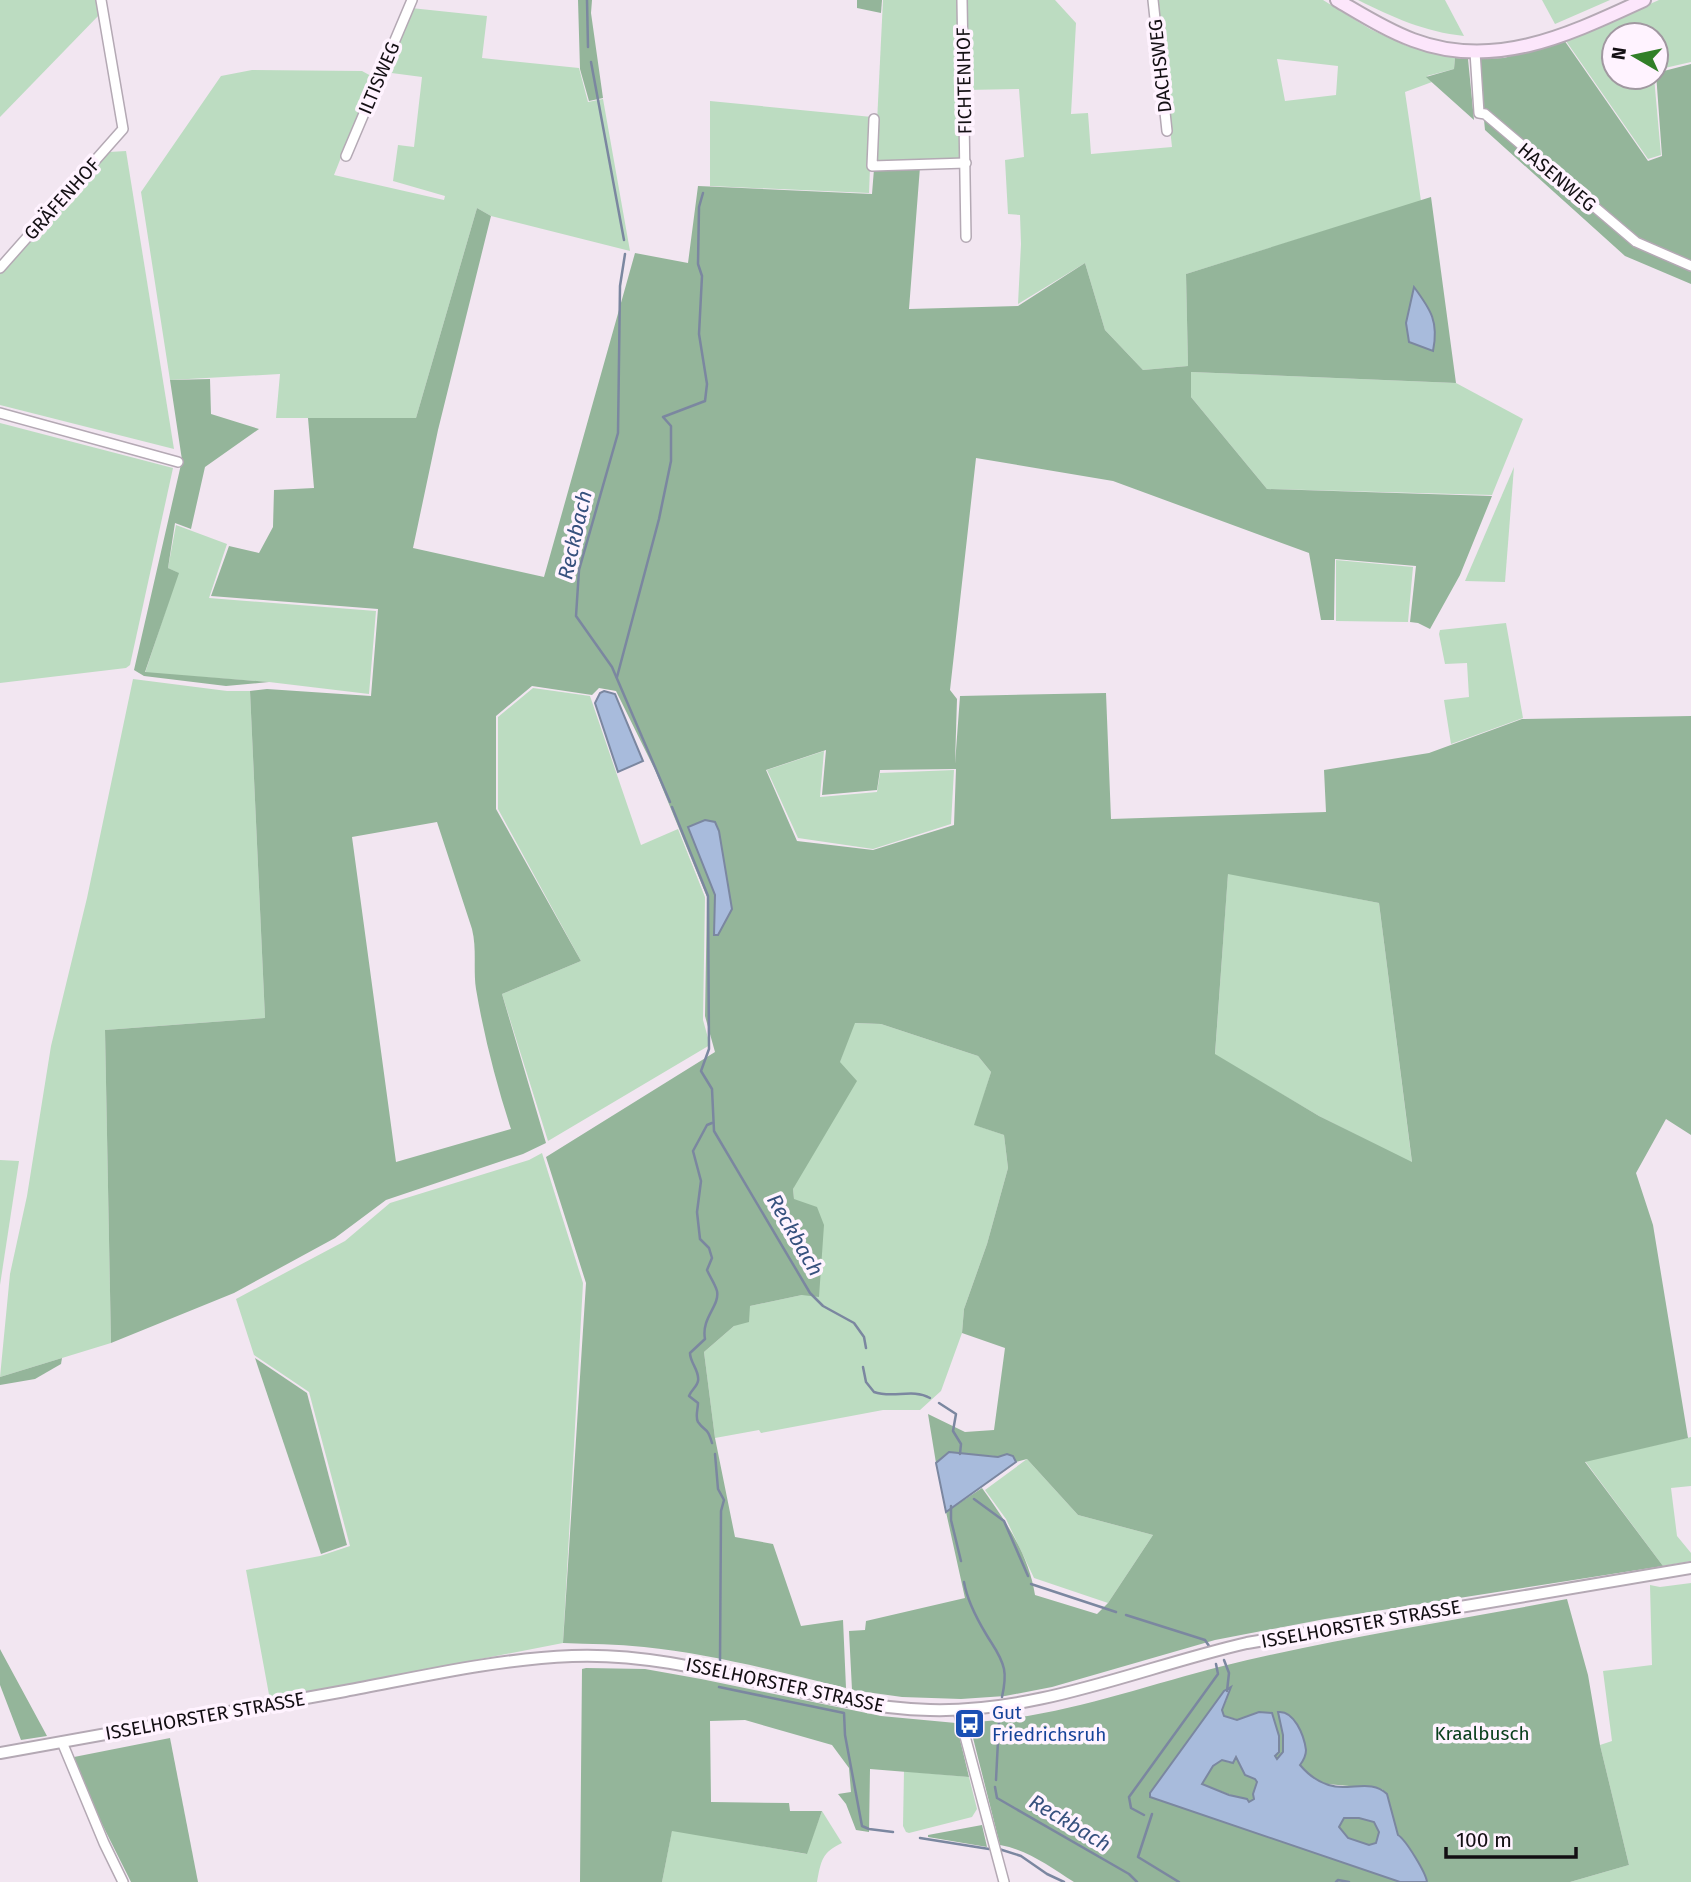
<svg xmlns="http://www.w3.org/2000/svg" width="1691" height="1882" viewBox="0 0 1691 1882" font-family="'Fira Sans',sans-serif">
<rect width="100%" height="100%" fill="#f2e6f1"/>
<!-- green -->
<g fill="#bcdcc1" fill-rule="evenodd">
<path d="M0,0H98L100,14L0,117Z"/>
<path d="M883,0H959L963,155L959,160L875,163Z"/>
<path d="M965,0H1055L1076,23L1071,114L1088,113L1091,154L1172,147L1156,0H1323L1370,29L1407,46L1455,58L1454,69L1427,76L1432,82L1405,92L1421,201L1186,274L1188,366L1143,370L1105,330L1085,263L1018,304L1021,244L1020,215L1008,214L1005,160L1024,157L1019,89L967,90ZM1277,59L1338,66L1336,95L1285,101Z"/>
<path d="M1358,0H1445L1464,36C1425,32 1392,17 1358,0Z"/>
<path d="M1542,0H1610L1555,24Z"/>
<path d="M1659,0H1691V62L1656,70V35H1614V77H1654L1661,155L1648,159L1566,41Z"/>
<path d="M411,8L487,16L482,58L579,68L588,102L603,99L630,251L491,216L477,208L416,418H276L280,374L170,380L141,192L221,76L252,70L362,71L373,77L334,175L444,200L445,196L393,181L398,145L414,147L422,77L384,72Z"/>
<path d="M710,101L872,117L869,193L710,186Z"/>
<path d="M126,151L174,449L0,405V273L109,152Z"/>
<path d="M1191,372L1456,383L1523,419L1492,495L1267,489L1191,397Z"/>
<path d="M0,423L173,468L130,665L126,668L0,683Z"/>
<path d="M1514,467L1505,582L1465,581Z"/>
<path d="M176,525L227,544L209,598L376,611L369,694L269,682L145,673L178,573L168,568Z"/>
<path d="M1336,560L1413,567L1408,622L1336,621Z"/>
<path d="M1506,623L1523,718L1451,744L1444,700L1469,697L1467,663L1445,664L1439,634L1440,630Z"/>
<path d="M133,679L227,691H250L265,1018L105,1030L111,1343L0,1377L10,1274L27,1196L51,1046L87,898Z"/>
<path d="M533,688L590,696L641,845L678,829L705,897L703,1020L710,1045L548,1141L502,994L581,961L498,809V717Z"/>
<path d="M824,751L820,797L877,792L880,773L954,770L951,824L873,849L798,838L767,770Z"/>
<path d="M1228,873L1379,903L1412,1163L1319,1116L1215,1055Z"/>
<path d="M854,1023L881,1024L978,1056L991,1072L975,1125L1004,1135L1008,1168L987,1244L964,1309L962,1333L941,1391L920,1410H883L761,1433L759,1430L715,1438L704,1352L734,1326L750,1306L802,1295L793,1189Z"/>
<path d="M542,1153L583,1283L563,1643L270,1700L246,1570L320,1556L350,1546L309,1392L254,1355L236,1299L345,1241L390,1203L529,1160Z"/>
<path d="M0,1160L19,1161L0,1285Z"/>
<path d="M1691,1437V1486L1671,1488L1677,1536L1691,1553V1561L1663,1566L1585,1461Z"/>
<path d="M1027,1459L1078,1515L1153,1535L1108,1603L1034,1578L1006,1519L985,1490Z"/>
<path d="M1691,1583V1882H1570L1629,1865L1600,1745L1612,1741L1603,1671L1652,1665L1650,1585L1660,1587Z"/>
<path d="M904,1771L969,1777L977,1809L972,1817L909,1833L906,1832L903,1826Z"/>
<path d="M822,1811L842,1843C822,1852 821,1861 817,1882H662L672,1830L806,1854Z"/>
</g>
<!-- forest -->
<g fill="#94b59a" fill-rule="evenodd">
<path d="M578,0H592L591,13L603,98L589,101L580,69Z"/>
<path d="M857,0H882L881,13L857,8Z"/>
<path d="M1564,40L1648,161L1662,156L1656,73L1691,64V284L1625,256L1485,130L1478,59L1504,58Z"/>
<path d="M1455,58L1468,59L1474,120L1426,77L1454,69Z"/>
<path d="M920,167L909,309L1018,306L1085,263L1105,330L1143,370L1188,366L1186,274L1431,197L1456,383L1191,372V397L1267,489L1492,496L1460,575L1430,629L1418,623L1410,622L1416,566L1335,559L1334,620H1321L1309,553L1113,481L976,458L950,690L957,699L955,764L960,696L1106,693L1111,819L1326,812L1324,770L1429,753L1522,719L1691,716V1135L1666,1119L1636,1173L1653,1225L1688,1438L1585,1462L1663,1566L1325,1619L1215,1640L1052,1687L1005,1696L961,1699L902,1697L852,1690L849,1631L865,1630L866,1621L965,1598L946,1512L982,1488C1005,1520 1029,1555 1035,1595L1097,1614L1108,1603L1153,1535L1078,1515L1027,1459L1016,1462L1013,1456C987,1458 961,1450 936,1463L928,1414L965,1432L994,1430L1005,1348L962,1333L964,1309L987,1244L1008,1168L1004,1135L974,1125L991,1072L978,1056L881,1024L855,1023L840,1062L857,1081L793,1189L794,1199L817,1207L824,1225L819,1297L802,1295L750,1306L749,1322L734,1326L704,1352L715,1438L735,1537L773,1544L801,1626L843,1620L846,1688C780,1672 712,1654 644,1647C617,1644 590,1644 563,1643L586,1283L546,1157L715,1052L705,1016L707,897L655,770L616,691L599,688L592,695L532,686L496,716V809L581,961L502,994L546,1143L523,1154L386,1200L335,1238L234,1293L111,1343L105,1030L265,1018L250,691L267,689L371,696L378,609L211,596L229,546L259,553L273,527L274,490L314,488L308,418H416L477,208L491,216L438,430L413,548L544,577L635,253L688,263L698,186L872,194L874,169ZM826,750L822,795L877,790L880,770L956,769L954,825L873,850L797,841L766,770ZM437,822L472,929C477,949 473,969 476,989C484,1036 496,1083 511,1129L396,1162L352,837ZM1228,874L1379,903L1412,1162L1319,1116L1215,1054Z"/>
<path d="M210,379L211,414L259,429L205,467L191,529L175,523L168,568L179,573L145,672L269,682L226,686L144,676L134,670L182,460L170,380Z"/>
<path d="M62,1358L61,1364L35,1379L0,1385V1377Z"/>
<path d="M255,1358L307,1393L347,1545L321,1554Z"/>
<path d="M1567,1599L1588,1675L1600,1745L1629,1865L1570,1882H1427C1426,1873 1406,1841 1398,1835L1387,1794L1382,1789L1327,1784L1312,1779L1300,1765C1311,1751 1301,1736 1295,1721L1278,1712L1283,1735V1753L1278,1759L1240,1720L1224,1716L1222,1710L1227,1699L1224,1691L1150,1793V1797L1400,1882H1074C1050,1867 1028,1850 1000,1845L969,1722C1056,1719 1139,1687 1223,1666C1336,1638 1452,1621 1567,1599Z"/>
<path d="M0,1649L1,1651L47,1736L21,1740L0,1685Z"/>
<path d="M586,1668L645,1669L701,1679L881,1716L956,1723L969,1777L870,1769L869,1832L856,1830L846,1804L838,1794L851,1792L849,1768L832,1745L745,1720L710,1721L711,1802L789,1803L790,1811H822L807,1854L672,1831L662,1882H580L582,1669Z"/>
<path d="M170,1738L198,1882H131L69,1758Z"/>
<path d="M1236,1757L1245,1775L1255,1779L1257,1783L1253,1794L1254,1799L1249,1802L1202,1784L1213,1766L1222,1760L1230,1763Z"/>
<path d="M1344,1817L1359,1818L1374,1822L1379,1832L1376,1843L1369,1845L1348,1838L1339,1827Z"/>
<path d="M982,1825L987,1847L928,1837V1835Z"/>
</g>
<!-- water -->
<g fill="#a8bbdc" stroke="#7b87a0" stroke-width="2" fill-rule="evenodd">
<path d="M1414,287C1431,310 1439,322 1433,351L1409,342L1406,323Z"/>
<path d="M604,691L615,694L643,761L618,772L595,703L600,693Z"/>
<path d="M705,820L715,822L719,831L732,909L718,935H714L715,895L688,827Z"/>
<path d="M949,1452L998,1457L1007,1454L1013,1456L1016,1462L946,1512L936,1463Z"/>
<path d="M1231,1687L1222,1710L1224,1716L1237,1720L1259,1712L1272,1713L1279,1736V1752L1275,1756L1277,1759L1283,1752V1735L1278,1712C1294,1710 1304,1735 1306,1750C1306,1756 1303,1761 1300,1765C1311,1778 1325,1787 1343,1787C1359,1787 1375,1782 1387,1794L1398,1835C1406,1840 1426,1873 1427,1882H1400L1150,1797V1793L1224,1691ZM1236,1757L1245,1775L1255,1779L1257,1782L1253,1794L1254,1799L1249,1802L1247,1799L1229,1795L1202,1784L1213,1766L1222,1760L1233,1763ZM1344,1818H1359L1374,1822L1379,1832L1376,1843L1369,1845L1348,1838L1339,1827Z"/>
</g>
<g fill="none" stroke-linecap="round" stroke-linejoin="round">
<!-- stream -->
<g stroke="#7b87a0" stroke-width="2.5">
<path d="M587,0L588,47"/>
<path d="M591,62L624,240"/>
<path d="M625,254L620,286L618,433L579,570L576,616L612,667L670,802"/>
<path d="M617,677L659,519L671,461V426L663,417L705,401L707,384L699,334L702,276L698,264L699,207L703,193"/>
<path d="M672,807L708,896L709,1049L701,1071L712,1089L714,1131L810,1293L823,1306L854,1323L864,1337L866,1348"/>
<path d="M712,1123L707,1125L693,1151L701,1181L697,1212L700,1239L709,1248L712,1258L707,1270C710,1277 715,1284 717,1291C720,1306 701,1318 705,1339L690,1353C690,1363 700,1371 698,1381C697,1387 691,1390 689,1396L698,1403C698,1409 695,1417 698,1422C706,1433 707,1426 712,1443"/>
<path d="M863,1367L866,1382L874,1392C893,1399 912,1388 930,1398"/>
<path d="M939,1403L956,1414L953,1431L961,1444L960,1454"/>
<path d="M715,1454L718,1489L724,1500L721,1511L720,1663"/>
<path d="M974,1499L1004,1521L1028,1576"/>
<path d="M951,1506V1520L961,1561"/>
<path d="M964,1582C967,1600 977,1619 986,1634C993,1646 1001,1655 1004,1669C1006,1679 1004,1688 1002,1697"/>
<path d="M1031,1584L1116,1612"/>
<path d="M1126,1615L1205,1640L1209,1646"/>
<path d="M1224,1660L1229,1673L1227,1691"/>
<path d="M719,1687L844,1713L845,1735L862,1826L869,1829L893,1832"/>
<path d="M996,1780L999,1721"/>
<path d="M995,1787L997,1798L1129,1874L1137,1882"/>
<path d="M1152,1814L1138,1857L1179,1882"/>
<path d="M1144,1815L1131,1808L1129,1797L1218,1674L1216,1664"/>
<path d="M920,1838L989,1849"/>
<path d="M999,1849L1021,1856L1047,1874L1064,1882"/>
<path d="M1336,1882L1338,1880L1349,1882"/>
</g>
<defs>
<g id="minor">
<path d="M962,0L966,237"/>
<path d="M1153,0L1167,131"/>
<path d="M1475,52L1479,113L1485,114L1636,242L1691,266"/>
<path d="M874,119L872,166L966,163"/>
<path d="M346,156L412,0"/>
<path d="M0,268L123,129L101,0"/>
<path d="M0,413L178,462"/>
<path d="M958,1710L1004,1882"/>
<path d="M62,1742L104,1843L123,1882"/>
</g>
<path id="tertiary" d="M0,1753C115,1733 230,1712 345,1691C420,1677 496,1659 572,1656C696,1651 808,1707 930,1710C1040,1713 1142,1667 1247,1643L1691,1568"/>
<path id="secondary" d="M1337,0C1361,14 1386,30 1413,40C1495,71 1570,34 1644,0"/>
</defs>
<!-- minor casing -->
<use href="#minor" stroke="#b4a9b4" stroke-width="12"/>
<!-- tertiary casing -->
<use href="#tertiary" stroke="#b4a9b4" stroke-width="14"/>
<!-- secondary casing -->
<use href="#secondary" stroke="#b4a9b4" stroke-width="16"/>
<!-- minor -->
<use href="#minor" stroke="#fff" stroke-width="9"/>
<!-- tertiary -->
<use href="#tertiary" stroke="#fff" stroke-width="10"/>
<!-- secondary -->
<use href="#secondary" stroke="#fce6fb" stroke-width="12"/>
</g>
<!-- icons -->
<defs>
<symbol id="bus-square" viewBox="-11 -11 22 22"><rect x="-9" y="-9" width="18" height="18" rx="4" fill="#1a4fb4" stroke="#fff3ff"/><path d="M-5-6H5V4H4V6H2V4H-2V6H-4V4H-5ZM-3.5-4V0h7V-4ZM-3.5 1.2v1.5H-2V1.2ZM2 1.2v1.5H3.5V1.2Z" fill="#fff"/></symbol>
</defs>
<g fill-rule="evenodd">
<use href="#bus-square" x="952" y="1706" width="35" height="35"/>
</g>
<g text-anchor="middle" dominant-baseline="central" stroke-width="7" stroke-linejoin="round" paint-order="stroke">
<!-- street labels -->
<g font-size="19" fill="#130f13" stroke="#fff3ff">
<text transform="translate(1160 66) rotate(-96)">DACHSWEG</text>
<text transform="translate(379 78) rotate(-67)">ILTISWEG</text>
<text transform="translate(964 81) rotate(-91)">FICHTENHOF</text>
<text transform="translate(1557 177) rotate(40)">HASENWEG</text>
<text transform="translate(62 199) rotate(-48)">GRÄFENHOF</text>
<text transform="translate(1361 1624) rotate(-10)">ISSELHORSTER STRASSE</text>
<text transform="translate(785 1685) rotate(12)">ISSELHORSTER STRASSE</text>
<text transform="translate(205 1716) rotate(-10)">ISSELHORSTER STRASSE</text>
</g>
<!-- transit labels -->
<g font-size="19" fill="#164399" stroke="#fff3ff" text-anchor="start">
<text x="992" y="1712">Gut<tspan x="992" dy="22">Friedrichsruh</tspan></text>
</g>
<!-- park labels -->
<g font-size="19" fill="#0a401d" stroke="#fff3ff">
<text x="1482" y="1733">Kraalbusch</text>
</g>
<!-- water labels -->
<g font-size="21" font-style="italic" fill="#37517e" stroke="#fff3ff">
<text transform="translate(575 535) rotate(-77)">Reckbach</text>
<text transform="translate(795 1235) rotate(60)">Reckbach</text>
<text transform="translate(1070 1823) rotate(31)">Reckbach</text>
</g>
</g>
<!-- north arrow -->
<g transform="translate(1635 56) rotate(279)"><circle r="33" fill="#fff3ff" stroke="#a198a1" stroke-width="2"/>
<path d="M0-5L12 26L0 18L-12 26Z" fill="#317f28"/>
<text y="-10" font-size="19" font-weight="bold" text-anchor="middle" fill="#130f13">N</text>
</g>
<!-- scale -->
<path d="M1446 1847v10h130v-10" fill="none" stroke="#130f13" stroke-width="3.5"/>
<text x="1456" y="1847" font-size="21" fill="#130f13" stroke="#fff3ff" stroke-width="5" paint-order="stroke">100 m</text>
</svg>
